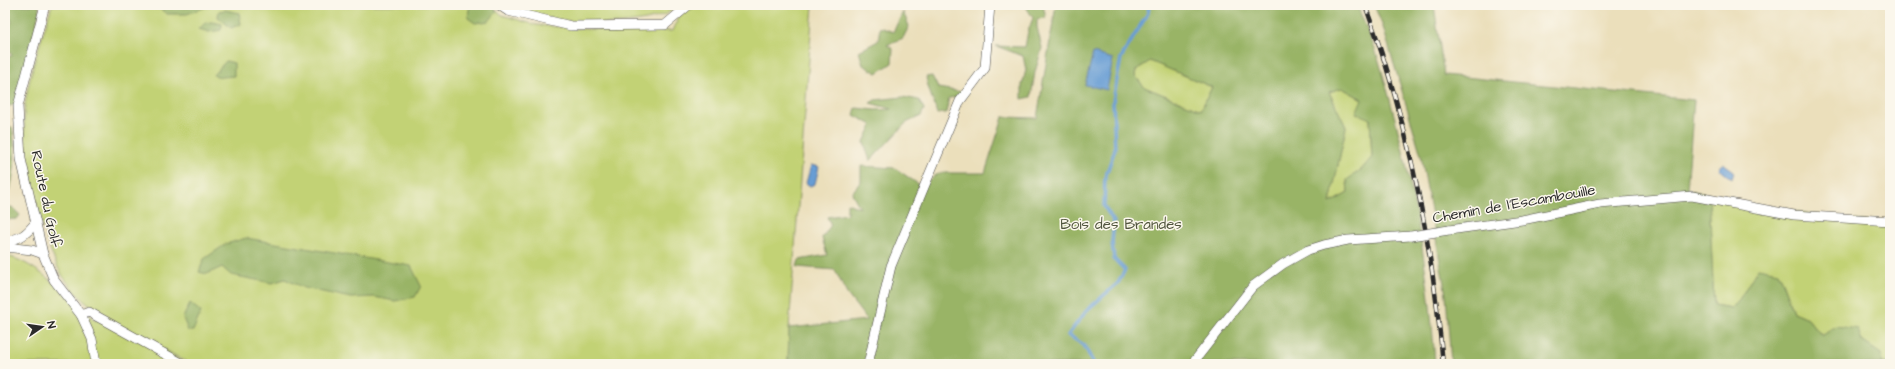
<svg xmlns="http://www.w3.org/2000/svg" width="1895" height="369" viewBox="0 0 1895 369" font-family="'Architects Daughter',sans-serif">
<rect width="100%" height="100%" fill="#fbf7ec"/>
<filter id="ink" filterUnits="userSpaceOnUse"><feTurbulence type="fractalNoise" baseFrequency=".025" numOctaves="2"/><feDisplacementMap in="SourceGraphic" scale="8" xChannelSelector="R" yChannelSelector="G"/><feConvolveMatrix kernelMatrix="1 2 1 2 8 2 1 2 1" color-interpolation-filters="sRGB"/></filter>
<filter id="wash" filterUnits="userSpaceOnUse"><feTurbulence type="fractalNoise" baseFrequency=".012" numOctaves="4" result="noise"/><feDisplacementMap in="SourceGraphic" scale="16" xChannelSelector="R" yChannelSelector="G"/><feGaussianBlur stdDeviation="0.9" result="paint"/><feColorMatrix in="noise" values="0 0 0 0 0 0 0 0 0 0 0 0 0 0 0 0 0 1.4 0 .05"/><feComposite in="paint" operator="in"/></filter>
<g filter="url(#wash)">
<rect width="100%" height="100%" fill="#ebdfbb"/>
<!-- green -->
<g fill="#c2d275" stroke="#767e50">
<path d="M52,5H491L502,15L536,25L585,29L673,31L679,16L694,5H813L789,328L788,364H190L164,349L185,364H5V256C35,260 73,301 96,321L98,311C93,306 88,304 84,300C76,295 67,282 62,275C42,242 19,142 25,104C30,71 42,37 52,5Z"/>
<path d="M506,5H679C674,8 669,13 664,15C619,31 554,22 509,8Z"/>
<path d="M1150,61L1212,87L1201,110L1144,87L1135,76L1136,70Z"/>
<path d="M1342,88L1362,99L1370,119L1372,158L1362,169L1347,180L1348,193L1330,203L1346,127L1329,92Z"/>
<path d="M1709,199L1890,225V363L1882,364L1881,354L1836,326L1822,336L1807,318L1793,312L1778,272L1731,308L1714,305Z"/>
</g>
<!-- forest -->
<g fill="#99b466" stroke="#627048" fill-rule="evenodd">
<path d="M5,5H39V13L16,104L10,106L5,103V57L12,56C5,41 1,36 12,22L5,10Z"/>
<path d="M154,5H211L187,14H167Z"/>
<path d="M473,5H491L497,11L489,21L475,23L468,18L469,9Z"/>
<path d="M1025,5H1043L1046,18L1037,19V27L1042,48L1035,72L1031,97L1022,99V85L1026,70L1023,56L996,46L1025,47L1028,31L1033,18Z"/>
<path d="M1056,5H1357C1365,26 1375,46 1381,68C1409,163 1429,265 1435,364H1140L1129,361L1124,364H788L789,328L867,320L847,294L835,270L797,267L799,260L827,255L822,238L831,225L827,217L847,214V203L860,208L852,193L861,181V166L895,168L921,186L939,173H985L1003,117L1037,118ZM1150,61L1212,87L1201,110L1144,87L1135,76L1136,70ZM1342,88L1362,99L1356,113L1370,119L1372,157L1362,169L1347,180L1348,193L1330,203L1346,127L1329,92Z"/>
<path d="M1374,5H1434L1444,75L1694,100L1687,189L1709,195L1714,305L1731,308L1737,303L1758,268L1778,272L1793,312L1807,318L1822,336L1836,326L1858,329L1862,341L1881,354L1882,363L1890,364H1451L1446,295L1421,155L1383,27Z"/>
<path d="M225,10L239,13L241,24L231,28L218,17L219,11Z"/>
<path d="M903,12L909,26L903,38L887,45L893,49L892,63L877,73L863,65L859,51L878,41L880,27L893,32Z"/>
<path d="M211,22L222,24L221,30L209,32L199,29L205,23Z"/>
<path d="M226,61L234,63V76L222,77L213,75Z"/>
<path d="M932,76L938,88L962,92L959,97L949,98L946,113L937,114C934,101 928,91 926,77Z"/>
<path d="M903,97L919,100L924,109L921,116L906,123L870,161L864,142L872,125L854,115L856,108L875,110L892,109L870,103L875,100Z"/>
<path d="M6,127H12C16,148 16,172 9,192L5,188Z"/>
<path d="M5,207H12L20,215L17,219L5,220Z"/>
<path d="M246,238L411,266L421,286L415,297L395,301L374,297L351,298L304,288L285,279L272,283L231,275L222,267L207,274L199,272L204,259L226,244Z"/>
<path d="M190,303L201,312L193,331H188L183,318Z"/>
</g>
<!-- water -->
<g fill="#689dd4" stroke="#4a6480">
<path d="M1093,53L1113,59L1107,90L1085,85Z"/>
<path d="M1723,163L1734,171L1732,179L1719,169Z"/>
<path d="M811,165L819,167L815,184L810,186L806,183Z"/>
</g>
<g fill="none" stroke-linecap="round" stroke-linejoin="round">
<!-- stream -->
<path stroke="#689dd4" stroke-width="3.5" d="M1094,364L1084,345L1068,335L1087,310L1118,283L1125,270L1114,259L1112,242L1114,222L1104,206L1105,178L1115,149L1113,101L1121,58L1148,13L1149,5"/>
</g>
</g>
<g filter="url(#ink)">
<g fill="none" stroke-linecap="round" stroke-linejoin="round">
<defs>
<g id="street">
<path d="M45,5L18,106L21,159L43,254L54,280L81,315L92,339L96,364"/>
<path d="M499,5L508,11L571,26L665,25L689,5"/>
<path d="M1449,230L1522,220L1600,204L1692,196L1794,215L1890,221"/>
<path d="M5,242C21,238 26,235 36,222"/>
<path d="M5,247L32,250L43,254"/>
<path d="M81,315L89,312L183,364"/>
<path d="M868,364L891,266L960,101L985,68L990,5"/>
<path d="M1192,364L1253,286L1283,264L1308,250L1324,245L1348,240L1411,236"/>
</g>
</defs>
<!-- street casing -->
<use href="#street" stroke="#484641" stroke-width="10"/>
<!-- street -->
<use href="#street" stroke="#fff" stroke-width="9"/>
<defs>
<path id="rail" d="M1365,5C1408,120 1432,241 1443,364"/>
</defs>
<!-- rail casing -->
<use href="#rail" stroke="#2b2b2b" stroke-width="4.5"/>
<!-- rail -->
<use href="#rail" stroke="#fbf7ec" stroke-width="3" stroke-dasharray="9" stroke-linecap="butt"/>
<defs>
<path id="street-bridge" d="M1411,236L1449,230"/>
</defs>
<!-- street-bridge casing -->
<use href="#street-bridge" stroke="#484641" stroke-width="10" stroke-linecap="butt"/>
<!-- street-bridge -->
<use href="#street-bridge" stroke="#fff" stroke-width="9"/>
</g>
</g>
<g text-anchor="middle" dominant-baseline="central" stroke-width="3" stroke-linejoin="round" paint-order="stroke">
<!-- street labels -->
<g font-size="15" fill="#2b2b2b" stroke="#fbf7ec">
<text transform="translate(46 199) rotate(78)">Route du Golf</text>
<text transform="translate(1514 204) rotate(-10)">Chemin de l'Escambouille</text>
</g>
<!-- park labels -->
<g font-size="15" fill="#51553e" stroke="#fbf7ec">
<text x="1121" y="224">Bois des Brandes</text>
</g>
</g>
<!-- margin -->
<rect width="1895" height="369" fill="none" stroke="#fbf7ec" stroke-width="20"/>
<!-- north arrow -->
<g transform="translate(42 327) rotate(77)" stroke="#fbf7ec" stroke-width="3" paint-order="stroke">
<path d="M0-3L7 15L0 10L-7 15Z" fill="#2b2b2b"/>
<text y="-6" font-size="11" font-weight="bold" text-anchor="middle" fill="#2b2b2b">N</text>
</g>
</svg>
